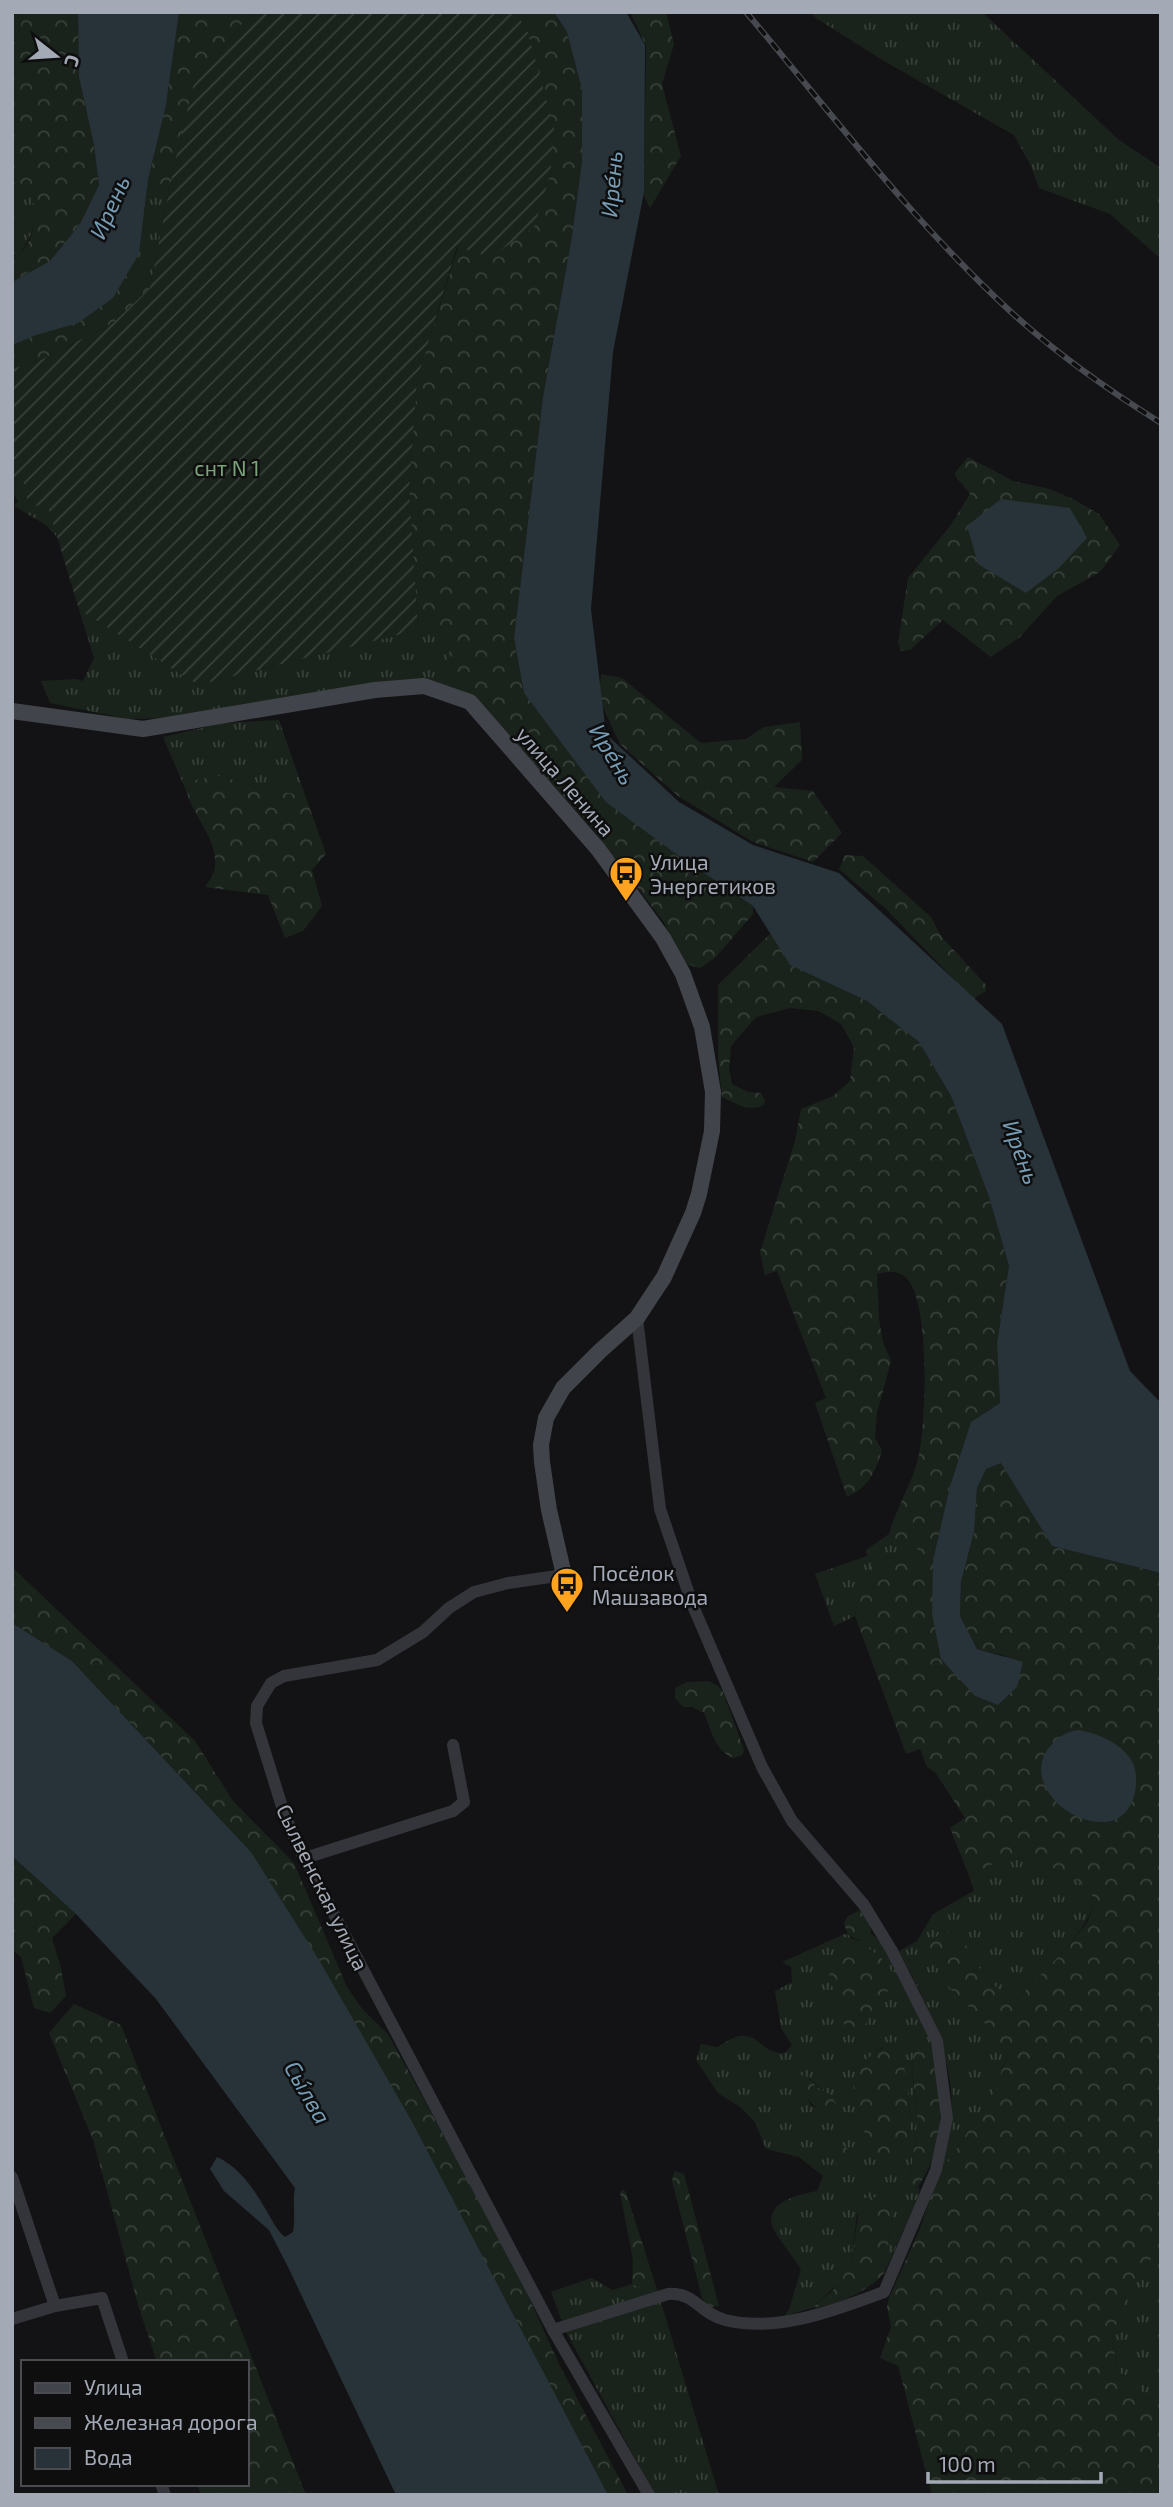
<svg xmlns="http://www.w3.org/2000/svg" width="1173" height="2507" viewBox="0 0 1173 2507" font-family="'Exo 2',sans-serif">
<defs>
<pattern id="grass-tufts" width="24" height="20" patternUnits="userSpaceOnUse" patternTransform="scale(1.75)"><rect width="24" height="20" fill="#1a231b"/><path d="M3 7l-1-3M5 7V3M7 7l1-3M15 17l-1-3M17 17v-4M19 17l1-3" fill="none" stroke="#38403a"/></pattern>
<pattern id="forest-crowns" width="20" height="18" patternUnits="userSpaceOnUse" patternTransform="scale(1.75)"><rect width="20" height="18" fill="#1a231b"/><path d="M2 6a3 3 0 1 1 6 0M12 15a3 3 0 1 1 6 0" fill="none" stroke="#38403a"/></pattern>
<pattern id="garden-furrows" width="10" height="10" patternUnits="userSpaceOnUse" patternTransform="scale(1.75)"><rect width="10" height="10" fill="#1a231b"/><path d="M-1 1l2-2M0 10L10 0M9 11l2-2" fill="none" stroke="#38403a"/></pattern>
</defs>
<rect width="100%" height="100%" fill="#131315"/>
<!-- grass -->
<g fill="url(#grass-tufts)" fill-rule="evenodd">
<path d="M12,12H24L18,38V84L12,96Z"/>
<path d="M810,12H982L1119,140L1161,168V259L1110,214L1039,188L1031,166L1014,135L884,61L816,18Z"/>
<path d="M12,178C52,199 34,237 12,264Z"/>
<path d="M148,180L156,189L163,190L170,186L150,288L126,276L139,254Z"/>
<path d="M23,480L47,503L57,537L46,525L14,506L18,501L12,492V483Z"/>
<path d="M78,606L83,612L198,685L418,630L454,626L453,680L467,693L428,681L169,718L128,719L50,703L41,681L76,679L83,681L94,658Z"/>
<path d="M279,720L305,795L267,790L220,776L194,780L187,793L163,737L223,723Z"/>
<path d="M889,1534L901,1543L918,1549L909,1562L886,1557L859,1596L855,1616L834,1626L815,1574L867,1556L866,1550Z"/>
<path d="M1031,1858L1075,1878L1096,1900C1080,1943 1045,1969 1014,2002L986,1979L979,1969L950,1989L982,2019L1007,2056L989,2104L967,2133L937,2180C941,2161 949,2141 951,2121C957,2061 926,2003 899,1951L917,1941L933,1914L974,1891L969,1876L1003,1859Z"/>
<path d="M847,1933L852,1939L863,1941L871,1933L891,1953L931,2040L936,2073L914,2051C909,2074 916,2095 917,2117C917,2143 909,2167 910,2194L919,2187V2195L885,2272L892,2217L857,2213L851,2266L843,2279L812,2308L784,2316L789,2310L801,2269C795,2259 777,2237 773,2228C763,2202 800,2194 817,2191L823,2176L799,2157L766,2149L755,2122L740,2107L718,2093L696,2060L701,2044L718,2047C759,2018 755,2055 785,2053L792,2045L781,2028L775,1991L792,1982L791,1967L782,1962ZM882,2047L909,2100L911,2120L903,2155L864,2131L852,2081ZM809,2078C818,2088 829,2093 836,2104L832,2113L811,2106L802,2085Z"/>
<path d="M1161,2251V2419L1141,2390L1117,2370L1112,2334L1133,2283L1151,2259Z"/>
<path d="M591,2278L613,2290L632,2284L643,2289L653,2288L654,2280L658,2293L562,2321L551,2292Z"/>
<path d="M660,2299L719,2495H655L565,2330Z"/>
</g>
<!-- forest -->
<g fill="url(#forest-crowns)">
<path d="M24,12H78L79,77L94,145L99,185L80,224L50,261L12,282C12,277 11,271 12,266C14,258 24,251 28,243C40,219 38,191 12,178V96L18,84V38Z"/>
<path d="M179,12H254L242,24L193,86L170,186L163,190L156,189L148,180L166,105Z"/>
<path d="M516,12H554L567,32L582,90V161L572,236L543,397L514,638L524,693L676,854L753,906V914L715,958L700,968L685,964L663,921L595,832L518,745L453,680L447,666L454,626L418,630L409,490L417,380L458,247L528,33Z"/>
<path d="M630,12H666L674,44L662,84L681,156L650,208L644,196L646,46Z"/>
<path d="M126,276L150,288L113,323L43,359L12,369V345L113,298Z"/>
<path d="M968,457L1013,481L1050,489L1073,499L1099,514L1120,545L1100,572L1057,596L1020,637L991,657L943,620L910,650L901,651L898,643L908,578L950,526L970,494L954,474Z"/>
<path d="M601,674L622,678L701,743L746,739L764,727L800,722L802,760L774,787L813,791L842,833L813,862L753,842L678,796L620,744L599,699Z"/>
<path d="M220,776L267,790L305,795L326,854L312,870L322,906L303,931L285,938L268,895L205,887C209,881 214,874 215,867C218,840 194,817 187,793L194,780Z"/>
<path d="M845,855L863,856L931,917L941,936L986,985V991L973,999L886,909L839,869Z"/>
<path d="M771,933L790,965L867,1001L919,1042L951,1096L989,1197L1009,1266L997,1343L1000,1403L971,1422L950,1486L933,1560L975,1696L998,1705L1017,1687L1006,1656L977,1649L960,1616L961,1582L974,1532L977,1488L986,1469L1001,1462L1052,1546L1161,1573V2251L1151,2259L1133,2283L1112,2335L1117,2370L1141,2390L1161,2419V2495H932L898,2366L880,2358L891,2327L887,2307L889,2298L919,2231L937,2180L967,2133L989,2104L1007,2057L982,2019L951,1990L926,1949L942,1930L960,1935L986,1979L1015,2001L1069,1946L1088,1921L1096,1900L1075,1878L1031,1858L1003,1859L969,1876L950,1828L965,1818L935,1772L927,1767L920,1749L906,1754L855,1616L859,1596L872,1564L886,1557L909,1562L918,1549L900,1543L889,1534C896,1508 912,1484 918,1459C926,1427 932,1294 903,1275C894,1270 886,1272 877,1274L879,1319L883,1342L891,1361L877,1413L875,1438L882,1450C876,1471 868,1488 847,1497L815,1403L826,1398L777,1271L765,1275L760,1252L795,1141L801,1109L833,1096L850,1081L854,1047L841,1024L818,1011L790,1008L756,1017L731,1046L729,1068L732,1084L748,1092L761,1093L765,1101L764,1105C750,1113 735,1103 722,1097L718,1059V985Z"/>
<path d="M12,1567L195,1741L233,1801L294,1863L347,1987L363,2010L388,2034L509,2254L559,2364L628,2495H608L251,1852L72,1661L12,1623Z"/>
<path d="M708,1681L717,1685L723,1692L744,1750L742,1755L734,1758C715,1752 711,1729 704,1713L692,1707H683L675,1698V1688L687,1682Z"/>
<path d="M12,1856L76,1914L52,1938L61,1968L66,1996L50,2013L34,2008L21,1957L12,1950Z"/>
<path d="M860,1910L870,1923L871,1933L863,1941C851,1938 847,1935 844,1923L848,1916Z"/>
<path d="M867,1947C881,1957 890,1964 895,1980L865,2025L856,2029L845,2026L829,1976L837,1951Z"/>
<path d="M74,2004L121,2025L306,2495H201L197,2484H247V2362H157L139,2308L93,2140L49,2033Z"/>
<path d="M895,2040L906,2074L911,2121L903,2155L891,2163L875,2160L864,2131L852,2081L860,2063Z"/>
<path d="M922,2047C927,2056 934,2066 937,2076C946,2111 938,2170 910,2195C909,2167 917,2144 917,2117C917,2095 909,2074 914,2051Z"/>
<path d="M803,2073L817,2087L831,2095L836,2104L832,2113C813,2111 798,2093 803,2073Z"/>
<path d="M839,2143C853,2151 862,2161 859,2178L846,2173L835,2164L833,2152L835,2145Z"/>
<path d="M674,2171L684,2174L719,2306L709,2307L702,2298L672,2181Z"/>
<path d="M623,2190L626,2192L654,2280L653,2288L643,2289L632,2284L633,2260L620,2192Z"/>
<path d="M874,2197L891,2206L892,2216L885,2272C869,2291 837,2306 812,2308L833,2290L851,2266L860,2202L865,2198Z"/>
</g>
<!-- garden -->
<path fill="url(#garden-furrows)" d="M254,12H516L528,33L554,128L550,176L534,227L491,257L457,247L417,380L409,490L418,630L198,685L83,612L78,606L47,504L29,507L23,480L12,483V369L43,359L113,323L150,288L174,166L193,86L242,24Z"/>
<!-- water -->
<g fill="#283339">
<path d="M78,12H179L166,105L148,180L139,254L113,298L78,323L36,335L12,345V282L50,261L80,224L99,185L94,145L79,77Z"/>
<path d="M554,12H626L645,45L644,192L613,352L591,609L606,734L679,802L753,845L839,873L1002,1024L1130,1371L1161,1403V1573L1052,1546L1001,1463L986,1469L977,1488L974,1532L961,1582L960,1616L977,1649L1023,1662L1017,1687L998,1705L975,1696L941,1659L932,1614L933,1560L950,1486L971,1422L1000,1403L997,1343L1009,1266L989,1197L951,1096L919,1042L867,1001L790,965L753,906L676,854L606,802L524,693L514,638L543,397L572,236L582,161V90L567,32Z"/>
<path d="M1001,499L1070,508L1087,538L1059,568L1026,593L978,564L967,526Z"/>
<path d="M12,1623L72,1661L251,1852L319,1960L411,2120L608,2495H396L288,2267L269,2230L224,2191L210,2169L217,2157C241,2168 256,2192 269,2215C274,2224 277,2230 285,2237L293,2232C296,2217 292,2203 295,2188L156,1999L76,1914L12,1856Z"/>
<path d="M1079,1730C1098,1734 1117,1741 1130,1758C1143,1777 1135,1816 1111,1821C1065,1830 1013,1771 1059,1738C1066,1733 1070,1731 1079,1730Z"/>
</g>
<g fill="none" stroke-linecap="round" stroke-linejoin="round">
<!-- street -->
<g stroke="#33353a" stroke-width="12">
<path d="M564,1575L508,1583L474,1592L449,1608L423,1632L377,1660L284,1676L271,1683L257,1706L256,1723L283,1810L297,1844L553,2330L649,2495"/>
<path d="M305,1858L453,1811L464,1802L453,1745"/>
<path d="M12,2177L55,2306"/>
<path d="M12,2319L55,2306L102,2298L123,2362"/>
<path d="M553,2330L668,2294C695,2292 699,2313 725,2320C778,2333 835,2310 884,2292L936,2170L947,2118L937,2041L892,1951L864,1905L792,1821L762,1767L693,1606L660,1509L637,1318"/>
<path d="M161,2484L165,2495"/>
</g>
<!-- secondary -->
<path stroke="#41444a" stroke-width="16" d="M12,711L143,729L375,690L424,686L470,702L598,849L663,938L683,974L702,1027L713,1092L712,1131L699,1194L693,1213L664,1277L637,1318L600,1351L563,1388L546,1418L541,1445L542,1462L549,1510L564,1575"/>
<defs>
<path id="rail" d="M746,12C832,114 912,221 1011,312C1057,354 1108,390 1161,423"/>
</defs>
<!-- rail casing -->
<use href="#rail" stroke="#46494f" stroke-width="6"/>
<!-- rail -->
<use href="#rail" stroke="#0e0e0f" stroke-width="3.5" stroke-dasharray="10" stroke-linecap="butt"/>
</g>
<!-- icons -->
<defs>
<symbol id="bus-pin" viewBox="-11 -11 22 30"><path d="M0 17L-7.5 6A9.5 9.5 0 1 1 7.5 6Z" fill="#ffa320" stroke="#0e0e0f"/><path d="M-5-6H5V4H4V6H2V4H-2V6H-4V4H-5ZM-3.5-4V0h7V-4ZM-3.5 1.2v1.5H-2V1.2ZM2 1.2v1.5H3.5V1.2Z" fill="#111"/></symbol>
</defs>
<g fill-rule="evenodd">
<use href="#bus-pin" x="607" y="854" width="38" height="52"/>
<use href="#bus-pin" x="548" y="1565" width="38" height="52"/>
</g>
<g text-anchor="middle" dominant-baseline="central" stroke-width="5" stroke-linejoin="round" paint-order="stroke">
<!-- park labels -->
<g font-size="21" fill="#79a378" stroke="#0e0e0f">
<text x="227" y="467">снт N 1</text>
</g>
<!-- street labels -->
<g font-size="21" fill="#a3aab6" stroke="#0e0e0f">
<text transform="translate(566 781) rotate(49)">улица Ленина</text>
<text transform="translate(323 1887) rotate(64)">Сылвенская улица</text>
</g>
<!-- poi labels -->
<g font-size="21" fill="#a3aab6" stroke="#0e0e0f" text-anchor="start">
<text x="650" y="861">Улица<tspan x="650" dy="24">Энергетиков</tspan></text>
<text x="592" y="1572">Посёлок<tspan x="592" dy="24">Машзавода</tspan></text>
</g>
<!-- water labels -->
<g font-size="23" font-style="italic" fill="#769cb5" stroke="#0e0e0f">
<text transform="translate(611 184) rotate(-85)">Ире́нь</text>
<text transform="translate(109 207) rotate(-66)">Ирень</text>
<text transform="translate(613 754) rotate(59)">Ире́нь</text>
<text transform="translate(1022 1152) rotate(70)">Ире́нь</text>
<text transform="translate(308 2092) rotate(60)">Сы́лва</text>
</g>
</g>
<!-- border -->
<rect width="1173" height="2507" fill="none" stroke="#a3aab6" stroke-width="28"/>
<!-- legend -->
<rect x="21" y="2360" width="228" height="126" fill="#0e0e0f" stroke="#4a4c52" stroke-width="2"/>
<rect x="35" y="2383" width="35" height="10" fill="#41444a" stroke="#4a4c52" stroke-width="2"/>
<text x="84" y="2395" font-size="21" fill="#a3aab6">Улица</text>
<rect x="35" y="2418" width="35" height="10" fill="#46494f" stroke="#4a4c52" stroke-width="2"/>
<text x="84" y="2430" font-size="21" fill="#a3aab6">Железная дорога</text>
<rect x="35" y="2448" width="35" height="21" fill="#283339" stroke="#4a4c52" stroke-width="2"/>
<text x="84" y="2465" font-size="21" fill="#a3aab6">Вода</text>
<!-- north arrow -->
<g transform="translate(56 56) rotate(107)" stroke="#0e0e0f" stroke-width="5" paint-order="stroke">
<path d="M0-5L12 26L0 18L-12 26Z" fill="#a3aab6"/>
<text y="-10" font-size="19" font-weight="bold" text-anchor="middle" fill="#a3aab6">С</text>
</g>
<!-- scale -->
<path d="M928 2472v10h173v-10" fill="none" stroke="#a3aab6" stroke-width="3.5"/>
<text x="939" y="2472" font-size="21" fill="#a3aab6" stroke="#0e0e0f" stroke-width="5" paint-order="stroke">100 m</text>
</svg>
